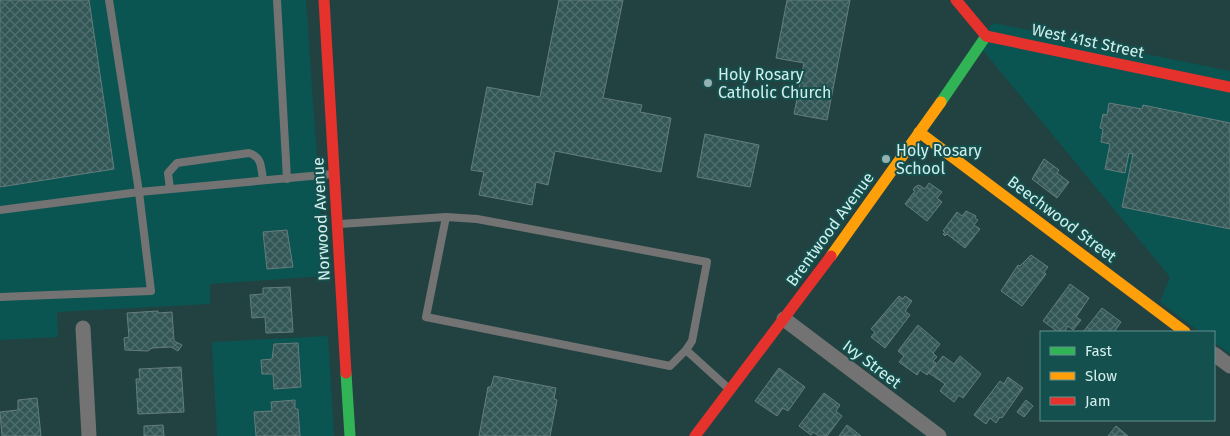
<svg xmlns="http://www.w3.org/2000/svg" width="1230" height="436" viewBox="0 0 1230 436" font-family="'Fira Sans',sans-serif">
<defs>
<pattern id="building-cross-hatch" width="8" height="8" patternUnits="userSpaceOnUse" patternTransform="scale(1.25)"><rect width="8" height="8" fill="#335756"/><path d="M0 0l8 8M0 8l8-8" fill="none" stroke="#506f6f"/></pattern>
</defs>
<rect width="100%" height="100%" fill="#224241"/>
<!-- built -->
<g fill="#0a5452">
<path d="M0,0H306L325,276L210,284V304L57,312L58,337L0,340Z"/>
<path d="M994,23L1230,71V354L1214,342V332H1200L1160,302L1170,277L975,41Z"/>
<path d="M328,336L334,436H217L212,342Z"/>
</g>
<!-- building -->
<g fill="url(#building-cross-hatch)" stroke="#657d7c">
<path d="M0,0H89L114,169L0,187Z"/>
<path d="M559,0H623L603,98L642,105L640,112L671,118L661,172L555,151L548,185L536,182L532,205L479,195L484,172L471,170L487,87L540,97Z"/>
<path d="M787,0H850L827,120L794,114L804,63L776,58Z"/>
<path d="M1109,103L1142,109L1143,105L1230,123V229L1122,207L1133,154L1129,153L1125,173L1105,169L1110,144L1101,142L1103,129L1100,128L1103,114L1107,115Z"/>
<path d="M705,134L759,145L750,187L697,177Z"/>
<path d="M1044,159L1059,170L1057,173L1069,182L1057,198L1032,179Z"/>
<path d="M929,183L942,192L937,198L942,202L927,221L905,204L915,191L913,190L915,187L919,185L925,189Z"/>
<path d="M966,211L976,216L975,218L978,220L974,225L980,229L965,248L947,234L945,236L943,234L945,232L943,231L957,212L962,216Z"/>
<path d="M287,230L293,267L267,269L263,232Z"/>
<path d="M1031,255L1048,267L1044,272L1046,274L1022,306L1001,291L1018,265L1020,266Z"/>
<path d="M1070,284L1089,298L1076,317L1081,320L1073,330L1068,326L1064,332H1058L1043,321Z"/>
<path d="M290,287L293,332L266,333L265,317L252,318L250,295L263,294V288Z"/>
<path d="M899,296L903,299L905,296L912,301L905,311L910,315L885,348L871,337L875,332L871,329Z"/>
<path d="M1102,308L1121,322L1114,332H1083Z"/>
<path d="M158,311V313L172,312L174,341L182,345L178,351L171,347L152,348L148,351L125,350L124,338L129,337L127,313Z"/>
<path d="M918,325L940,344L933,353L937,357L933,361L936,363L927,375L920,370L917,375L899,362L904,356L898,351Z"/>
<path d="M298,343L301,387L274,389L273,374H262L261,360L272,359L274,344Z"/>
<path d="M943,356L954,364L960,356L981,374L963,398L959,395L954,402L940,391L945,384L929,373Z"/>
<path d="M181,367L184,412L138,414L136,379H140L139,369Z"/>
<path d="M779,368L805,387L788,411L783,408L777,416L755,401Z"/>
<path d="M494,376L556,388L554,399L557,400L550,436H479L488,387H491Z"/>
<path d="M1008,377L1023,388L1002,418L1000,417L996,423L990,418L986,424L974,415L1000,381L1004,384Z"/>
<path d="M824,393L840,405L836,411L842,416L827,436H819L813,432L811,435L799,426Z"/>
<path d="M37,398L41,436H2L0,412L18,410V400Z"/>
<path d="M295,400V409H298L300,436H256L254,412L272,411L271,402Z"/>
<path d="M1026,400L1033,406L1024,417L1017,412Z"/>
<path d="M163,425L164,436H144V426Z"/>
<path d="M847,425L861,436H839Z"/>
<path d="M1116,426L1128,436H1108Z"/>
</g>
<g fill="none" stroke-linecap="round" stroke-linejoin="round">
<!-- lane -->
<g stroke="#737373" stroke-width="8">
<path d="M277,0L287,179"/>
<path d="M170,189L168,173L177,163L249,153C262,157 261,167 263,180"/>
<path d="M0,210L139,192L333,174"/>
<path d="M446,217L426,317L670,366L686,350"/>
<path d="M340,224L446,217L477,219L707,262L692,341L686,350L728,388"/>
<path d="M0,297L151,291L139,192L109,0"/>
</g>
<!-- street -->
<g stroke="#737373" stroke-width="15">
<path d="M784,319L939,436"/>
<path d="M83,328L89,436"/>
<path d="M1214,354L1230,366"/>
</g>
<!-- fast -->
<g stroke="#30b455" stroke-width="11">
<path d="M941,102L986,36"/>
<path d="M346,373L350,436"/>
</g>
<!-- slow -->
<g stroke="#ff9f0a" stroke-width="11">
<path d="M919,132L1185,332"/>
<path d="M831,256L941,102"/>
</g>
<!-- jam -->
<g stroke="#e5322d" stroke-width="11">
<path d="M324,0L346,373"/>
<path d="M956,0L986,36L1230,87"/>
<path d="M695,436L831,256"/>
</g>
</g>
<!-- markers -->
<g fill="#95b2b1" stroke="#14504e" stroke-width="2">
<circle cx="708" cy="83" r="5"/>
<circle cx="886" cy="159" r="5"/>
</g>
<g text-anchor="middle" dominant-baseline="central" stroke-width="4" stroke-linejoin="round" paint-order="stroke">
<!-- street labels -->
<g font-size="16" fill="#d3efed" stroke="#14504e">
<text transform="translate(1088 41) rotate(12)">West 41st Street</text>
<text transform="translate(321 219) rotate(-93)">Norwood Avenue</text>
<text transform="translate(1062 219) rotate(37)">Beechwood Street</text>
<text transform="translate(830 229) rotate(-54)">Brentwood Avenue</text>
<text transform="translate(872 364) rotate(37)">Ivy Street</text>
</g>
<!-- poi labels -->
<g font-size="16" fill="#d3efed" stroke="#14504e" text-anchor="start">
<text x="718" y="74">Holy Rosary<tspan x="718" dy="18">Catholic Church</tspan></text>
<text x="896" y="150">Holy Rosary<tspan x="896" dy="18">School</tspan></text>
</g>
</g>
<!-- legend -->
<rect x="1040" y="331" width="175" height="90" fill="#14504e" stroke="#60908e"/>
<rect x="1050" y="347" width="25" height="8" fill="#30b455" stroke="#60908e"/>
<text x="1085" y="356" font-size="15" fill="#d3efed">Fast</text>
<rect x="1050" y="372" width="25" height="8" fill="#ff9f0a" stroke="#60908e"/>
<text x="1085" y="381" font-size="15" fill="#d3efed">Slow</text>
<rect x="1050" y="397" width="25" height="8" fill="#e5322d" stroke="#60908e"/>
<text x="1085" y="406" font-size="15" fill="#d3efed">Jam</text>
</svg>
